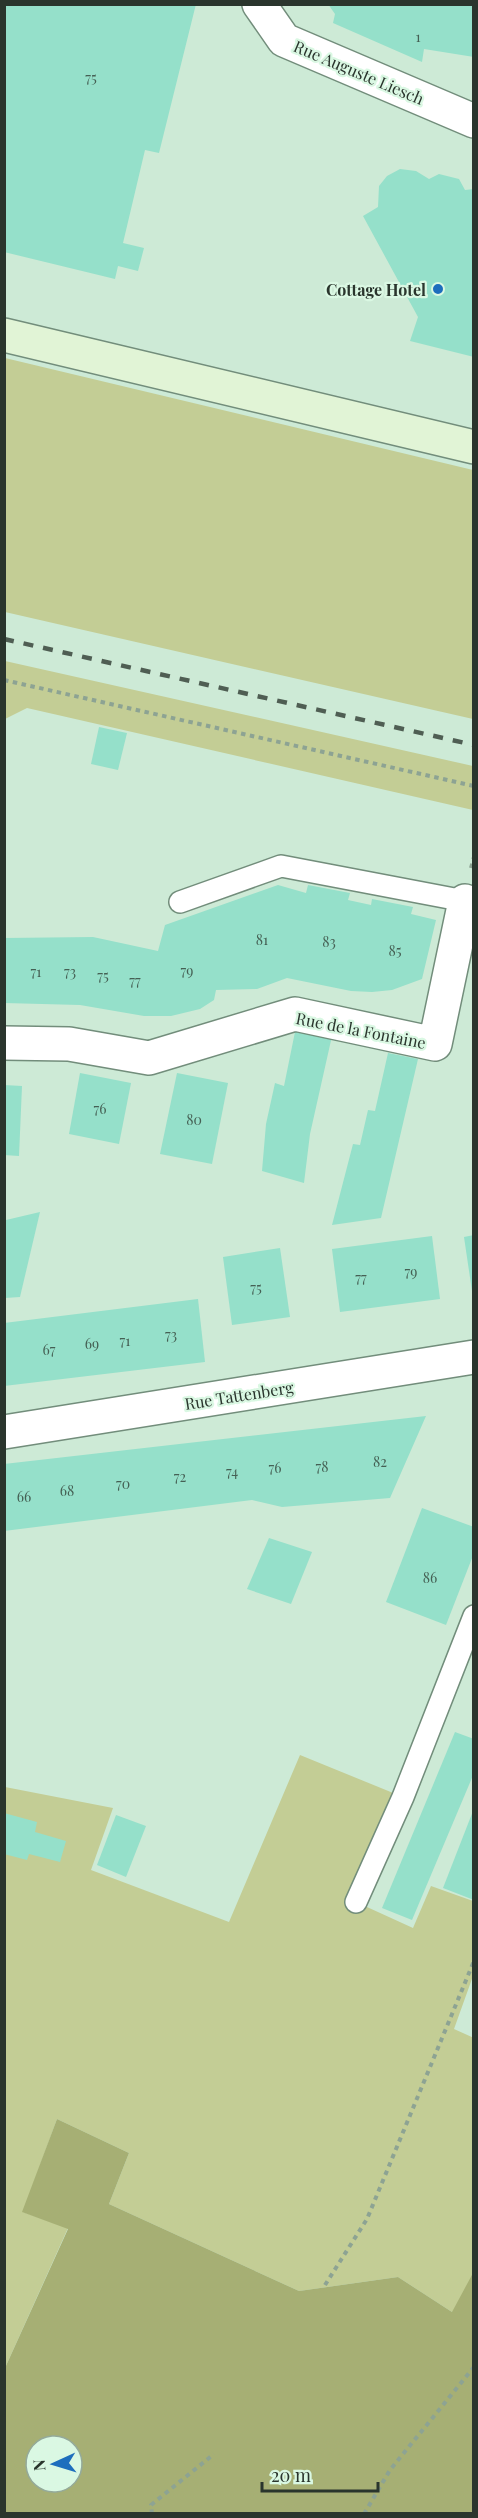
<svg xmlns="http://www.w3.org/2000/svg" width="478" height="2518" viewBox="0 0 478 2518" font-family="'Playfair Display',serif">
<rect width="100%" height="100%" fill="#cdead6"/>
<!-- green -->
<g fill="#c3cd95">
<path d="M5,358L473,470V719L5,612Z"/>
<path d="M5,661L473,766V810L27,708L5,719Z"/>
<path d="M300,1755L403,1797L356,1902L413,1928L431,1886L473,1901V1976L454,2029L474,2038L473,2513L452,2312L398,2277L299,2291L109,2204L129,2153L57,2119L23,2212L68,2228L5,2368V1787L113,1808L91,1870L229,1922Z"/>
</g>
<!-- forest -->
<path fill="#a6af74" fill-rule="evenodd" d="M57,2119L129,2153L109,2204L299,2291L398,2277L452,2312L473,2273V2513H5V2368L68,2229L22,2212ZM36,2446H72V2482H36Z"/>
<!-- building -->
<g fill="#95e0ca">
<path d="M4,4H196L159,153L145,150L123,243L144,248L138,271L118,266L115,279L4,252Z"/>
<path d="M328,4H474V57L424,49L422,62L333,23L335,14Z"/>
<path d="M400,169L416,171L429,179L439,174L459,179L465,190L474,189V357L410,341L418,317L363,216L378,207L379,186L387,176Z"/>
<path d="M99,727L127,733L118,770L91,764Z"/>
<path d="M278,885L306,893L308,885L350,893L348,900L371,905L372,899L413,907L411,914L436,920L422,979L392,990L372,992L351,991L287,978L257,989L216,990L214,1000L200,1009L171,1016H144L80,1005L4,1003V938L93,937L158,951L165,925Z"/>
<path d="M296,1027L332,1036L310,1134L304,1183L262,1171L266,1124L275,1083L284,1086Z"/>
<path d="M388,1053L418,1059L381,1218L332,1225L353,1144L360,1145L368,1110L375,1111Z"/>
<path d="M80,1073L131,1083L119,1144L69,1134Z"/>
<path d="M177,1073L228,1083L212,1164L160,1154Z"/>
<path d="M4,1085L22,1086L19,1156L4,1155Z"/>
<path d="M40,1212L20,1297L5,1298L6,1220Z"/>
<path d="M474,1235V1290L472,1291L464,1237Z"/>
<path d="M432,1236L440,1299L340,1312L332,1249Z"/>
<path d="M280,1248L290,1317L232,1325L223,1257Z"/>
<path d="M198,1299L205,1362L4,1386V1323Z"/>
<path d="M426,1416L390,1498L282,1507L252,1500L4,1531V1464Z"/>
<path d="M422,1508L474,1527V1553L446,1625L386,1602Z"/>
<path d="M269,1538L312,1552L291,1604L247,1589Z"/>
<path d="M455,1732L474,1739V1773L412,1920L382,1908Z"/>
<path d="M473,1811H474V1900L443,1888Z"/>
<path d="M4,1813L37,1822L35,1832L66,1841L60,1862L29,1854L27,1860L4,1854Z"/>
<path d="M116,1815L146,1826L126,1877L97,1865Z"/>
</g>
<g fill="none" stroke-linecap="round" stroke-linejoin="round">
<defs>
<g id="service">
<path d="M180,902L281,866L465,901"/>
<path d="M356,1902L403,1797L474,1616"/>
</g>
<g id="minor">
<path d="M259,4L284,40L474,121"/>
<path d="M4,1043L69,1044L149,1058L295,1014L435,1044L465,901"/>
<path d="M4,1432L474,1357"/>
</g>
<path id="secondary" d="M4,335L474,447"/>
</defs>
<!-- service casing -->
<use href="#service" stroke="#728d7b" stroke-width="24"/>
<!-- minor casing -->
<use href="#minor" stroke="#728d7b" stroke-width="36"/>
<!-- secondary casing -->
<use href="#secondary" stroke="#728d7b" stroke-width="36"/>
<!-- path -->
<g stroke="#8da393" stroke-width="4" stroke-dasharray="4.5 4.5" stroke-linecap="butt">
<path d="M4,680L474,786"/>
<path d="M471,868L474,857"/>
<path d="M325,2285L367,2219L474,1961"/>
<path d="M152,2514L151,2505L214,2454"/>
<path d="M364,2514L390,2470L474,2367"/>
</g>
<!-- service -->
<use href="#service" stroke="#fff" stroke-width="21"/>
<!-- minor -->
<use href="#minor" stroke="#fff" stroke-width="33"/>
<!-- secondary -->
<use href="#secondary" stroke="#e1f4d6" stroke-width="33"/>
<!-- rail -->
<path stroke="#4f5e53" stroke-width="4.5" stroke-dasharray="10 10" stroke-linecap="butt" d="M4,639L474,745"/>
</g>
<!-- markers -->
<circle fill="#1d6ebd" stroke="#daf8e3" stroke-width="2" cx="438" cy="289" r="6"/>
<g text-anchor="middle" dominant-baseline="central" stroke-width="4.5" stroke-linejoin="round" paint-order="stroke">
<!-- number labels -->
<g font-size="14" fill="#456054">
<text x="418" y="36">1</text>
<text x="91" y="77">75</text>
<text x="262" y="939">81</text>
<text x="329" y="941">83</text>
<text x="395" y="950">85</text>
<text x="187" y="970">79</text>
<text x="36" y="971">71</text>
<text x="70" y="971">73</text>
<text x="103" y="975">75</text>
<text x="135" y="980">77</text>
<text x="100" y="1108">76</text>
<text x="194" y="1119">80</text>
<text x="411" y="1271">79</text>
<text x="361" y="1277">77</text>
<text x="256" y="1287">75</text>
<text x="171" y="1334">73</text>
<text x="125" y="1340">71</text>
<text x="92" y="1343">69</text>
<text x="49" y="1349">67</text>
<text x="380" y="1461">82</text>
<text x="322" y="1466">78</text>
<text x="275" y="1467">76</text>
<text x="232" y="1471">74</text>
<text x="180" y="1476">72</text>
<text x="123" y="1483">70</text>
<text x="67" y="1490">68</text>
<text x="24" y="1496">66</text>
<text x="430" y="1577">86</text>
</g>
<!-- street labels -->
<g font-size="16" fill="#2a352d" stroke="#daf8e3">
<text transform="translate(359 72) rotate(23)">Rue Auguste Liesch</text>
<text transform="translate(361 1030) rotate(11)">Rue de la Fontaine</text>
<text transform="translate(239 1395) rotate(-9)">Rue Tattenberg</text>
</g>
<!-- poi labels -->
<g font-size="16" font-weight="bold" fill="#2a352d" stroke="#daf8e3" text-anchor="end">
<text x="426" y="289">Cottage Hotel</text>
</g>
</g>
<!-- border -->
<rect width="478" height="2518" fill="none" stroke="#2a352d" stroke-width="12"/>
<!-- north arrow -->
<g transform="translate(54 2464) rotate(266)"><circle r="28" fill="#daf8e3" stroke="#94aa9a" stroke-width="1.5"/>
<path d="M0-4.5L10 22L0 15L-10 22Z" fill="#1d6ebd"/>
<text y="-9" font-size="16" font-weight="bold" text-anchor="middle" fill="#2a352d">N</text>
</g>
<!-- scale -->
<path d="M262 2482v9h116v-9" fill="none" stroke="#2a352d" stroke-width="3"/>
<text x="271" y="2482" font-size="18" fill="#2a352d" stroke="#daf8e3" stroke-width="4.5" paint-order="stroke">20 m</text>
</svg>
